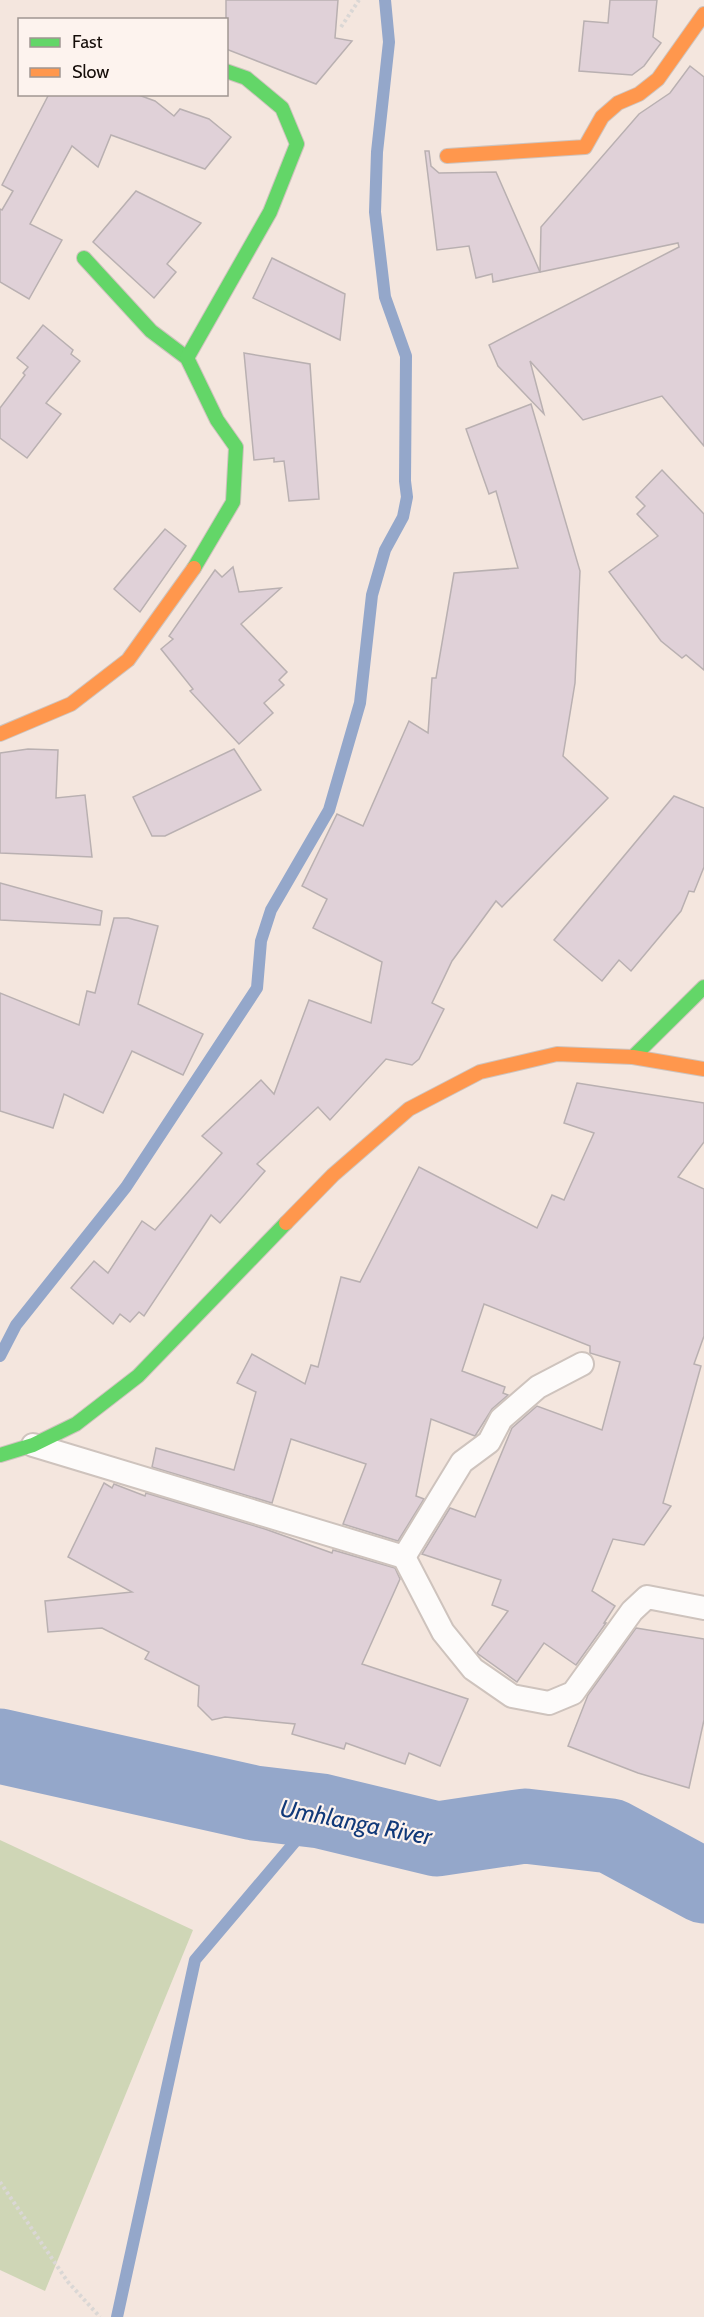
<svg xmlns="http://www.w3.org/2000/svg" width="704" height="2317" viewBox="0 0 704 2317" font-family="Cabin,sans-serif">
<rect width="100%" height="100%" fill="#f4e6de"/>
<!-- green -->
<path fill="#cfd6b6" d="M0,1840L193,1930L45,2291L0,2270Z"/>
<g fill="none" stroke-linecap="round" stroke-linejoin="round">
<!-- stream -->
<g stroke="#94a7ca" stroke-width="12">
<path d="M0,1356L16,1325L126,1187L257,988L261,941L271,910L329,810L360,703L372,595L385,550L403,517L407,497L405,481L406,356L385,297L375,212L377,152L389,42L385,0"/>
<path d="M117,2317L195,1960L321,1811"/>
</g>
<!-- river -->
<path stroke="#94a7ca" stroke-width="75" d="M0,1746L254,1803L321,1811L437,1839L525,1826L611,1836L704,1886"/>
</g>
<!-- building -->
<g fill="#e0d1d8" stroke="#b9b0b1" stroke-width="1.5">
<path d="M226,0H338L335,38L352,41L316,84L226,49Z"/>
<path d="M610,0H657L653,37L661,43L644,66L632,75L579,71L584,21L608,23Z"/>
<path d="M690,66L704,77V446L662,396L583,420L530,361L544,414L498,366L489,345L679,247L678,243L540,272L541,227L639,114L670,93Z"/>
<path d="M49,94H136L155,101L174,116L180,109L209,119L231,137L205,169L111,135L98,167L72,146L30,224L62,240L29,299L0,282V209L2,210L13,191L2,185Z"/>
<path d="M425,151H429L431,166L439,173L496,172L540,272L493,282L492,274L476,278L469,246L437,250Z"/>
<path d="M136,191L201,223L167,264L176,272L154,298L93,242Z"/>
<path d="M272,258L345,294L340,340L253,298Z"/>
<path d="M43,325L73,350L71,354L80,361L46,403L61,414L27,458L0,438V408L25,375L23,373L28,367L17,358Z"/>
<path d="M244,353L310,364L319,499L289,501L284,461L274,462V458L254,460Z"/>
<path d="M531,404L580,571L575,683L563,756L608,798L502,907L496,901L452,961L432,1003L444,1009L419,1059L412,1065L386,1059L330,1120L318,1107L257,1164L265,1171L220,1223L211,1215L144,1316L139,1312L130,1322L120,1314L113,1324L71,1288L94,1261L108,1273L142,1221L155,1230L222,1153L202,1136L261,1080L274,1094L309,1000L371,1023L382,962L313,928L327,899L302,886L337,814L363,826L409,721L428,733L432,678H436L454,573L518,568L496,491L489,494L466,429Z"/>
<path d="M662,470L704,514V670L686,655L682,658L661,641L609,572L658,536L637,514L645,506L636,497Z"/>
<path d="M165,529L186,546L140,612L114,589Z"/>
<path d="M233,567L239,592L281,588L241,624L287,672L279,680L284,685L264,703L273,713L239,744L190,691L193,689L161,649L173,639L169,636L215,570L222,577Z"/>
<path d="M28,749L58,750L56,798L85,795L92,857L0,853V753Z"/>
<path d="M234,749L261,790L165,836H152L133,797Z"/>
<path d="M674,796L704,808V867L694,892L689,891L681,911L631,971L619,960L602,981L554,940Z"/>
<path d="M0,883L102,911L100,925L0,920Z"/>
<path d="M114,918H128L158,926L138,1004L203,1034L183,1075L132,1051L103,1113L64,1094L53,1128L0,1111V993L79,1025L87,991L95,993Z"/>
<path d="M577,1083L704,1103V1142L678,1177L704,1189V1336L694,1364L701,1366L663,1503L671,1506L644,1545L613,1539L592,1591L615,1606L604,1623H606L576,1665L544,1643L517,1682L477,1653L508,1611L492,1605L501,1580L422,1554L450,1508L475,1517L512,1428L537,1406L602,1430L620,1362L590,1353V1346L484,1304L462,1371L505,1387L503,1393L508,1395L492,1409L475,1436L431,1419L416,1496L424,1499L398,1541L343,1524L366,1464L291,1439L272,1503L152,1467L156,1448L234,1470L256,1392L237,1383L252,1354L305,1384L311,1365L318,1367L341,1277L360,1282L419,1167L537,1228L552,1195L564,1200L594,1133L564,1123Z"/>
<path d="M104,1483L112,1488L114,1484L145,1496L146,1493L265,1529L332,1553L333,1550L395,1568L400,1579L362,1664L468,1699L440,1766L409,1753L405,1764L346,1743L344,1749L292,1734L295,1724L225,1717L212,1720L198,1706L199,1686L145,1659L149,1652L102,1628L48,1632L45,1601L132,1592L68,1557Z"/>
<path d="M636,1628L704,1639V1720L689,1788L638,1773L568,1746L588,1695Z"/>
</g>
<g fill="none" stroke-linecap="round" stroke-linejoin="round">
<defs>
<g id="lane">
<path d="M33,1445L404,1557L462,1462L489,1442L501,1419L538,1387L582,1364"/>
<path d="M404,1557L443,1632L473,1669L512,1696L549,1703L573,1693L632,1611L647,1597L704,1608"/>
</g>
<g id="fast">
<path d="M84,258L151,331L187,358L217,420L236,447L233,502L194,568"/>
<path d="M187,358L270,212L297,144L282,108L246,78L226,71"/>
<path d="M633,1057L704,987"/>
<path d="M0,1455L33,1445L76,1424L138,1376L286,1223"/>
</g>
<g id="slow">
<path d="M447,156L585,147L602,117L618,103L639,94L658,79L704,14"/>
<path d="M0,734L71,704L128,660L194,568"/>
<path d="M286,1223L333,1175L409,1109L480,1072L557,1054L633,1057L704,1069"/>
</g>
</defs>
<!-- lane casing -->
<use href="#lane" stroke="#cec3bd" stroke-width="26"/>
<!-- fast casing -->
<use href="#fast" stroke="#cec3bd" stroke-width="16"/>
<!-- slow casing -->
<use href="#slow" stroke="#cec3bd" stroke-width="16"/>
<!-- path -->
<g stroke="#dad7d5" stroke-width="4" stroke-dasharray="3 3" stroke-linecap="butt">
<path d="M341,27L359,0"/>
<path d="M0,2182L68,2282L100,2317"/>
</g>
<!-- lane -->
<use href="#lane" stroke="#fdfbfa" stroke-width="22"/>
<!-- fast -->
<use href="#fast" stroke="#63d668" stroke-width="14"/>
<!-- slow -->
<use href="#slow" stroke="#ff974d" stroke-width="14"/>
</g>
<g text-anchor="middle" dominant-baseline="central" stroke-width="4.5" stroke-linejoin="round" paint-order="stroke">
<!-- water labels -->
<g font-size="24" font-style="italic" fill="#113979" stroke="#fdf3ee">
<text transform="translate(356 1822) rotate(11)">Umhlanga River</text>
</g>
</g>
<!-- legend -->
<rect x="18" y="18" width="210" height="78" fill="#fdf3ee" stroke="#a09792" stroke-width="1.5"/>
<rect x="30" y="38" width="30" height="9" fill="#63d668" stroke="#a09792" stroke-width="1.5"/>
<text x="72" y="48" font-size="18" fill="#150d09">Fast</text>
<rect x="30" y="68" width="30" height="9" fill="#ff974d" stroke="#a09792" stroke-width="1.5"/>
<text x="72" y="78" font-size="18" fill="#150d09">Slow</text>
</svg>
